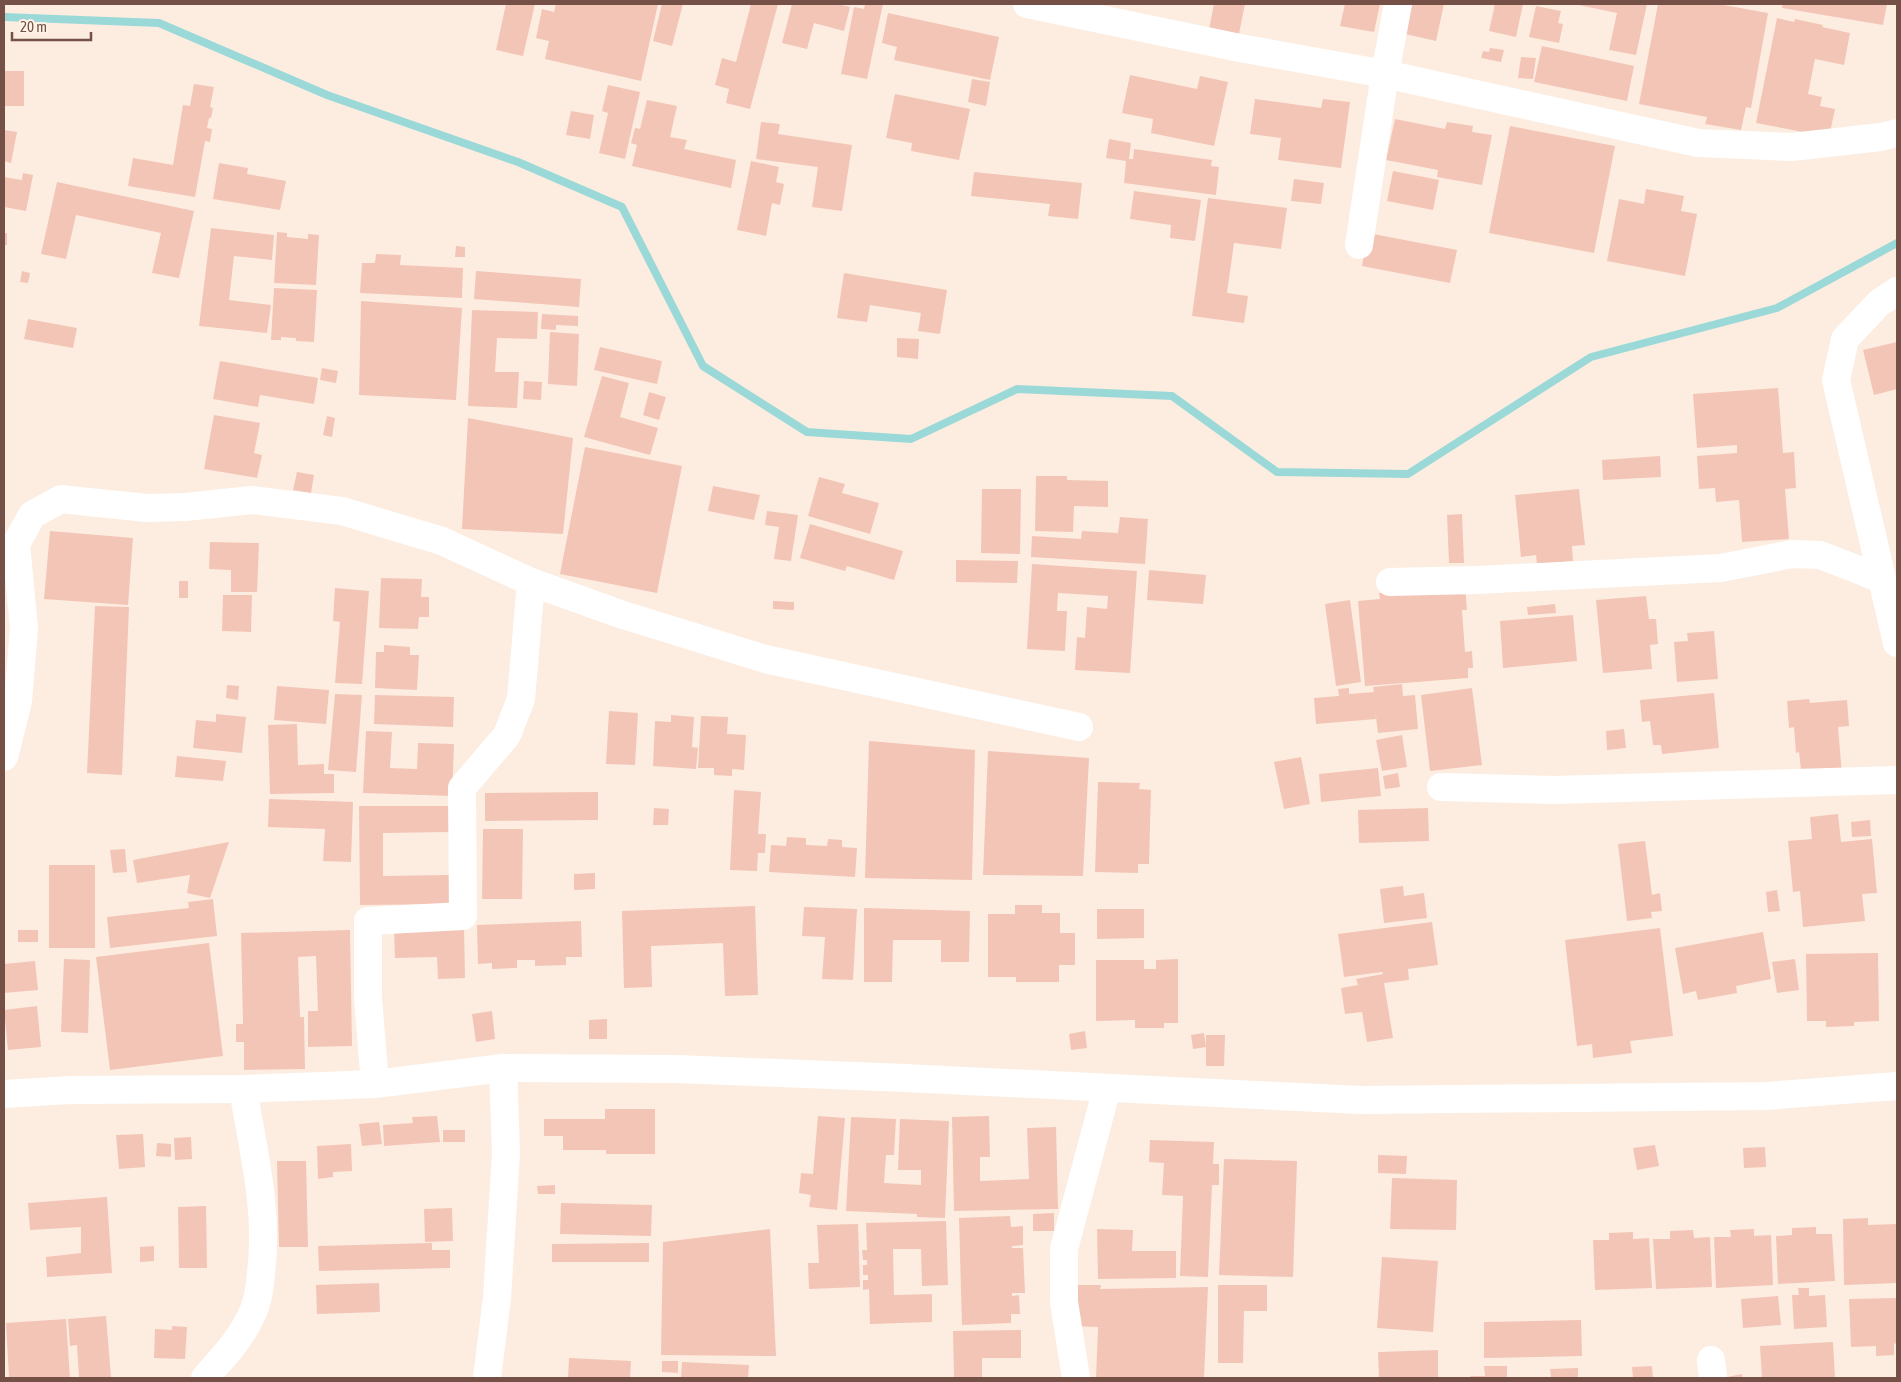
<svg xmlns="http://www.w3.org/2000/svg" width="1901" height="1382" viewBox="0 0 1901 1382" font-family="'Asap Condensed',sans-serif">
<rect width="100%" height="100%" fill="#fdede0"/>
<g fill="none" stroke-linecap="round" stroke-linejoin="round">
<!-- stream -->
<path stroke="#9bd9d8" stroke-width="8" d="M4,17L159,23L327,95L518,162L622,207L703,366L807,432L911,439L1017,389L1172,396L1277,472L1408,474L1591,357L1777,308L1897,243"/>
</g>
<!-- building -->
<g fill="#f3c5b7">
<path d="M506,4H535L523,56L496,50Z"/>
<path d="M556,4H658L641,81L545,59L549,41L536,38L542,9L554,12Z"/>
<path d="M662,4H683L672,46L653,41Z"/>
<path d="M751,4H778L750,109L726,103L729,89L715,85L722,58L736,62Z"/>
<path d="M792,4H837L850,7L844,31L814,23L807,49L782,43Z"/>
<path d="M865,4H883L867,79L841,74L854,7L864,9Z"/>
<path d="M1214,4H1245L1239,34L1209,29Z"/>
<path d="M1345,4H1380L1374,32L1340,26Z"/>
<path d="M1412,4H1444L1436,41L1405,34Z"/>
<path d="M1495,4H1523L1516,37L1489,31Z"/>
<path d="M1574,4H1647L1636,55L1609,50L1617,13Z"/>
<path d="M1658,4H1718L1768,13L1751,108L1746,107L1741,130L1705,124L1707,117L1639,104Z"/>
<path d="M1783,4H1887L1883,25L1782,8Z"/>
<path d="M1536,6L1561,11L1558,23L1563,24L1559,43L1529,37Z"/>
<path d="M888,13L999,37L990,80L894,60L897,47L882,43Z"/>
<path d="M1777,18L1794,22L1795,19L1823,25L1822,27L1850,33L1844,65L1815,59L1808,94L1822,97L1820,106L1835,109L1829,137L1756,123Z"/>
<path d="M1542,46L1634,66L1627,101L1534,82Z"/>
<path d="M1490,48L1504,50L1501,62L1481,58L1483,51L1489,52Z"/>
<path d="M1521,57L1536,58L1533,79L1518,78Z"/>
<rect x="4" y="71" width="20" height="35"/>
<path d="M1130,75L1197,89L1200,76L1228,82L1214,146L1151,133L1153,119L1122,113Z"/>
<path d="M972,79L990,82L986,106L968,102Z"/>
<path d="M194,84L214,87L210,107L213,108L211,118H209L207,128L212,129L210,142L205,141L195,197L128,186L133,158L173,165L183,105L190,106Z"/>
<path d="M608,85L640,92L625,159L599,153L608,113L602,111Z"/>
<path d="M895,94L970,109L959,160L911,151L912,143L886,138Z"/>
<path d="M1255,99L1321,108L1323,99L1350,102L1341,168L1278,160L1281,138L1250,134Z"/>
<path d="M647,100L677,106L670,137L687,140L684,149L736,160L731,188L632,166L637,145L631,143L635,128L640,129Z"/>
<path d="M571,111L594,115L590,139L566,135Z"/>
<path d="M1395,119L1445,129L1447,122L1473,126L1472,132L1492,135L1482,185L1437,177L1438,170L1386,160Z"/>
<path d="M761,122L780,124L778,134L852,145L842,211L812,207L818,167L756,159Z"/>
<path d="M1510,126L1615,146L1594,253L1489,233Z"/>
<path d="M4,130L17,132L11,163L4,161Z"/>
<path d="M1109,139L1131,143L1129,159H1133L1134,149L1212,160L1211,166L1219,167L1216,195L1124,183L1126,161L1106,158Z"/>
<path d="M751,161L779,167L776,182L784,184L780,205L772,203L766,236L737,230Z"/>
<path d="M219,163L248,168L247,174L286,181L280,210L213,199Z"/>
<path d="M1393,171L1439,180L1433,210L1387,201Z"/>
<path d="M974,172L1082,183L1078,219L1048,216L1050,204L971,196Z"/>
<path d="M23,173L33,175L26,211L4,207V177L22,180Z"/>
<path d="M1294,179L1324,183L1321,204L1291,201Z"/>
<path d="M57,182L194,211L179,278L152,273L161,233L76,215L66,259L41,254Z"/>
<path d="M1646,189L1684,196L1681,211L1697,214L1685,276L1607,261L1619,199L1644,204Z"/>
<path d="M1134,191L1201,200L1195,241L1170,238L1171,225L1130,219Z"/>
<path d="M1208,198L1287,208L1281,249L1234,243L1227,293L1248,296L1244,323L1192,316Z"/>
<path d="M211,228L274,235L272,260L234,256L229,300L271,305L267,333L199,326Z"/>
<path d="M277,232L287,233V237L308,239V234L319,235L316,285L274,283Z"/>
<rect x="4" y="233" width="3" height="12"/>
<path d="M1368,233L1457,250L1450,283L1362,266Z"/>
<path d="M456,246L465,247V257H455Z"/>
<path d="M376,254L401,255L400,265L463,268L462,298L360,293L362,263H375Z"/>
<path d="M22,271L30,273L28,283L20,282Z"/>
<path d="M476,271L581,279L579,307L474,299Z"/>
<path d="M844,273L947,290L940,334L918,331L921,313L870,305L867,322L837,318Z"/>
<path d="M274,288L317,290L314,342L296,341V338L281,337V340H271Z"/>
<path d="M361,301L462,308L456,400L359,395Z"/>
<path d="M472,310L538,312L537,339L497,338L495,372H519L517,408L468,406Z"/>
<path d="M542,314L578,316V326L556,325V330L541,329Z"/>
<path d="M28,319L77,328L73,348L24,339Z"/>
<path d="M550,332L579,334L577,386L548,384Z"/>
<path d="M897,338L919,339L918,359L897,357Z"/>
<path d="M1897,342V389L1874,395L1863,350Z"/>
<path d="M600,347L662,361L657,384L594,370Z"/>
<path d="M220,361L318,378L314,404L260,395L258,407L213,399Z"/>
<path d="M322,368L338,371L336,383L320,380Z"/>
<path d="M602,376L629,383L620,417L658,428L650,455L584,437Z"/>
<path d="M524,381L542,382L541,400L523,399Z"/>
<path d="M1778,388L1783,453L1794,452L1796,488L1785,489L1789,539L1742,542L1739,500L1716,502L1715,488L1699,489L1697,456L1737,453V445L1697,448L1693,394Z"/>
<path d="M649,392L666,397L659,420L643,415Z"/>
<path d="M214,415L260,423L254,453L262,455L257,478L204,469Z"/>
<path d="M327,416L335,418L332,437L323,435Z"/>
<path d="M468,418L573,438L563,534L462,529Z"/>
<path d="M585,447L682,466L657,593L560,574Z"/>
<path d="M1660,456L1661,477L1603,480L1602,460Z"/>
<path d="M297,472L314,475L311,493L293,490Z"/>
<path d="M1036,476H1067V480L1108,481V507L1074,506L1073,532L1035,531Z"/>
<path d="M819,477L845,484L842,493L879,503L870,534L808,516Z"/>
<path d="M713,486L760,495L754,520L708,511Z"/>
<path d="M982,489H1021L1020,554L981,553Z"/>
<path d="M1579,489L1585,545L1572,546L1573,561L1537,564L1536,555L1521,557L1515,495Z"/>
<path d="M767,511L798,515L791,561L774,559L779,527L765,525Z"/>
<path d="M1462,514L1464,563H1449L1447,515Z"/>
<path d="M1120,517L1148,519L1145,564L1031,557L1032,536L1081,539L1082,531L1118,533Z"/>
<path d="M810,524L903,551L894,580L847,566L845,571L800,558Z"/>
<path d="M50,531L133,538L128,605L44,599Z"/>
<path d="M210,542L259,543L257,592H231V570L209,569Z"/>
<path d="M956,560L1018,561L1017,583L956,582Z"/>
<path d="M1032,564L1137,571L1130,673L1075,670L1077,637L1085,638L1087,607L1107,609L1108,596L1058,593L1057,611H1067L1065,651L1027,649Z"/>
<path d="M1149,570L1206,575L1203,604L1147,600Z"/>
<path d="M381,578L422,579L421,597H429V617H419L418,629L379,628Z"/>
<rect x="179" y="581" width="9" height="17"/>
<path d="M1465,586L1467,610H1462L1465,652L1472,651L1473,668H1468V678L1365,686L1358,601L1380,599L1379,593Z"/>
<path d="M335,588L369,591L362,684L335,683L340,622L333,621Z"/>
<path d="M223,595H252L251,632L222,631Z"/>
<path d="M1646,596L1649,619H1656L1658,644L1650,645L1652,669L1603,673L1596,600Z"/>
<path d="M1350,600L1361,682L1336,686L1325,604Z"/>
<path d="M773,601L794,602V610L773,609Z"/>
<path d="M1555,604L1556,613L1528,615L1527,607Z"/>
<path d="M95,606L129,607L122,775L87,773Z"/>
<path d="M1573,615L1577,661L1503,668L1500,621Z"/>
<path d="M1714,631L1718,679L1677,682L1674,642L1688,641L1687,633Z"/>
<path d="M384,645L410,647V655H419L417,690L375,688L376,652H384Z"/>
<path d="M1402,684L1403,696L1415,695L1418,729L1378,733L1375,709L1376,719L1316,724L1314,698L1339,696L1338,689L1349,688V694L1374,692L1373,687Z"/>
<path d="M227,685L239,686L238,700L226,698Z"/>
<path d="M277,686L329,690L326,724L274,720Z"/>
<path d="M1472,688L1482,765L1430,771L1421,695Z"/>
<path d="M1714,693L1719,748L1662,754L1661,745H1653L1650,721L1642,722L1640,700Z"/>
<path d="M335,694L362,695L356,772L328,770Z"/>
<path d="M375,695L454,697L453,727L374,724Z"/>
<path d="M1809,699L1810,703L1847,700L1849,726L1838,727L1842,775L1802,779L1799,752L1796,753L1794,727L1789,728L1787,701Z"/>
<path d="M609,711L638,713L635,765L606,764Z"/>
<path d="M216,714L246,717L242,753L193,748L196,720L216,722Z"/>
<path d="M671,715L694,717L692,747L698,748L696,769L653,766L655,721L671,722Z"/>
<path d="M701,716L728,717L727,734L746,735L744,770L732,769V776L714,775V768H698Z"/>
<path d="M297,724L298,765L324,764V774H334V793L270,794L268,725Z"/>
<path d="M1624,729L1626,748L1607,750L1606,731Z"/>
<path d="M366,731L392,732L390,768L417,769L418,743L454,744L452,796L363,793Z"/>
<path d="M1402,735L1407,767L1382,771L1376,740Z"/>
<path d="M869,741L975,750L972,880L865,878Z"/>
<path d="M988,751L1089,758L1083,876L983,875Z"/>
<path d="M177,756L226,761L223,781L175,777Z"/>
<path d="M1301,757L1310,804L1284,809L1274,762Z"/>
<path d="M1378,768L1381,796L1321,802L1319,774Z"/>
<path d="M1398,773L1400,787L1385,789L1383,776Z"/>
<path d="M1098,782L1140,783L1139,789L1151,790L1149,864H1138V873L1095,872Z"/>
<path d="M734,790L761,792L758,834H766L765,853H758L757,871L730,870Z"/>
<path d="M598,792V820L485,821V793Z"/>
<path d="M269,799L353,802L351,862L323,861L325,829L268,827Z"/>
<path d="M359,806H449L450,832L383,833V876L450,875V904L360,905Z"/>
<path d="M654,808L669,809L668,825H653Z"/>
<path d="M1428,808L1429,841L1359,843L1358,810Z"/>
<path d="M1838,814L1841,842L1872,839L1877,893L1862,894L1865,921L1803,927L1800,891L1793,892L1788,841L1812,839L1810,817Z"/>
<path d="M1870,820L1871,836L1852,837L1851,822Z"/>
<path d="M483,829H523L522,899H482Z"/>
<path d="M787,837L806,838V845L827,846L828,839L842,840V847L857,848L855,877L769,872L771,845L786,846Z"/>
<path d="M1645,841L1652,895L1660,893L1662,911L1651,912L1652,918L1627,921L1618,844Z"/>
<path d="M229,842L210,898L187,893L190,875L137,883L133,860Z"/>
<path d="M125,849L127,872L113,873L110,850Z"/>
<rect x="49" y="865" width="46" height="83"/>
<path d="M595,873V889L574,890V874Z"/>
<path d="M1403,886L1404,896L1424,893L1427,918L1384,923L1380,889Z"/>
<path d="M1777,890L1780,911L1768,912L1766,892Z"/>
<path d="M213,899L217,936L110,948L107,917L189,908L188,902Z"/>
<path d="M1015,905H1042V913H1060V933H1075V965H1059V982H1016V977H988V914H1015Z"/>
<path d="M755,906L758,995L725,996L723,943L651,946L652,987L624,988L622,911Z"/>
<path d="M804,907L857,909L853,980L822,979L825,937L802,936Z"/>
<path d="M864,908L970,911L969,962H941V940H893L892,982H864Z"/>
<path d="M1097,909H1144V938L1097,939Z"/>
<path d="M581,921L582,957H566V965L535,966V960H517V968L492,969V963L478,964L477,925Z"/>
<path d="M1432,922L1438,965L1408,969L1409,980L1384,983L1393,1038L1367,1042L1362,1012L1345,1014L1341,988L1358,985L1356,979L1383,974L1382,972L1344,977L1338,934Z"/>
<path d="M464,927L465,978L438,979L437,957L395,958L394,929Z"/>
<path d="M1660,928L1673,1036L1630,1041L1632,1053L1593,1058L1592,1044L1577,1046L1565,940Z"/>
<rect x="18" y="930" width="20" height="12"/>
<path d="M350,930L352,1046L308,1047V1011H318L316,956L298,957L300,1017H304L305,1069L244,1070V1042H236V1024H243L241,933Z"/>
<path d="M1763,932L1771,979L1736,986L1737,993L1698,1000L1696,991L1683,994L1675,948Z"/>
<path d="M209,943L223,1056L110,1070L96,957Z"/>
<path d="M1878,953L1879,1021L1854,1022V1026L1826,1027V1021H1807L1806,954Z"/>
<path d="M64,959L90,960L88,1033L61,1032Z"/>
<path d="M1178,959V1023H1164V1028H1135V1020L1096,1021V960H1144V969H1156V960Z"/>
<path d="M1795,959L1799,990L1777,993L1772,962Z"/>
<path d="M35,961L38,990L4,993V964Z"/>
<path d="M37,1006L41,1047L8,1050L4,1010Z"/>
<path d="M492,1011L495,1039L476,1042L472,1014Z"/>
<path d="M607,1019V1039H589V1020Z"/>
<path d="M1085,1031L1087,1048L1071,1050L1069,1034Z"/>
<path d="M1204,1033L1206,1047L1193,1049L1191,1035Z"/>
<path d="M1206,1035H1225L1224,1066H1206Z"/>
<path d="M605,1109H655V1154H606V1150H563V1136H544V1119H605Z"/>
<path d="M437,1116L440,1142L384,1146L383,1125L413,1123L412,1117Z"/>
<path d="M818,1116L845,1118L837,1210L809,1207L811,1195L799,1193L801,1173L813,1174Z"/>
<path d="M989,1116L990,1157H980V1181L1029,1179L1027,1128L1056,1127L1058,1209L954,1211L952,1117Z"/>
<path d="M851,1117L896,1119L894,1155H886L884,1183L921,1185V1170H898L900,1119L949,1121L945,1218L917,1217V1214L846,1211Z"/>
<path d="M379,1122L382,1144L362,1146L359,1124Z"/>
<rect x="443" y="1130" width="22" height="12"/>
<path d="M143,1134L145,1167L119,1169L116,1135Z"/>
<path d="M191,1137L192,1159L175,1160L174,1138Z"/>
<path d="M1150,1140L1214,1142L1213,1164H1219V1185H1212L1208,1277L1180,1276L1183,1196L1162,1195L1164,1163L1149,1162Z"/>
<path d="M157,1143L171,1144V1157L156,1156Z"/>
<path d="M351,1144L352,1171L333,1172V1177L318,1179L317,1146Z"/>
<path d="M1655,1145L1659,1166L1637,1170L1633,1148Z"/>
<path d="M1765,1147L1766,1167L1744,1168L1743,1148Z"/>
<path d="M1378,1155L1407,1156L1406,1174L1378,1173Z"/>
<path d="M1224,1159L1297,1161L1293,1277L1219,1275Z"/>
<path d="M277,1161H306L308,1247H279Z"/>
<path d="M1392,1178L1457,1180L1456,1230L1390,1229Z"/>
<path d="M555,1185V1194H538L537,1186Z"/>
<path d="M107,1197L112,1273L47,1277L46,1257L81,1253V1227L30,1230L28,1203Z"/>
<path d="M561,1203L652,1205L651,1236L560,1234Z"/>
<path d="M206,1206L207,1268H179L178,1207Z"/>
<path d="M452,1208L453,1241L425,1242L424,1209Z"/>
<path d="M1054,1213V1231H1033V1214Z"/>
<path d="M1010,1216L1011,1227L1023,1226V1245L1012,1246V1248H1023L1025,1293H1012V1296L1019,1295L1020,1314H1011V1323L962,1325L959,1218Z"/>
<path d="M1868,1218V1225L1897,1224V1283L1844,1285L1843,1219Z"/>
<path d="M946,1221L948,1285L922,1286L921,1249H893L894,1295L932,1294V1322L870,1324L869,1289L863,1290V1280H868V1275H863V1265H867V1260H863L862,1250H867L866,1223Z"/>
<path d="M858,1224L860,1287L809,1289L808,1263H819L817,1225Z"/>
<path d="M1816,1227V1234H1832L1835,1281L1778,1284L1776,1236L1792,1235V1228Z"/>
<path d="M770,1229L776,1356L661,1355L663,1242Z"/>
<path d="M1097,1229L1133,1230L1132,1251H1176V1278L1098,1279Z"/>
<path d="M1754,1229V1236L1771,1235L1773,1285L1716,1288L1714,1237H1731L1730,1230Z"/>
<path d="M1693,1230L1694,1238L1710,1237L1712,1287L1656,1289L1653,1239H1670V1231Z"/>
<path d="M1633,1232V1239L1649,1238L1652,1288L1595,1290L1593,1240H1609V1233Z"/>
<path d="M432,1243V1250H450V1268L319,1271L318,1246Z"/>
<path d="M649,1243V1262H552V1244Z"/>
<path d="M154,1246V1261L140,1262V1247Z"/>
<path d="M1382,1257L1438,1261L1433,1332L1377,1328Z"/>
<path d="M379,1283L380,1312L317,1314L316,1285Z"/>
<path d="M1072,1285H1101L1100,1289L1208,1287L1204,1378H1096L1098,1327L1070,1326Z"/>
<path d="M1218,1285H1267V1311H1244L1243,1363H1218Z"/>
<path d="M1798,1288H1809V1296L1825,1295L1827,1327L1794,1329L1792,1295H1799Z"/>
<path d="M1778,1296L1781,1325L1743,1328L1741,1299Z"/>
<path d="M1897,1298V1343L1894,1344V1355L1876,1356V1346L1851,1347L1849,1299Z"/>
<path d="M106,1316L111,1377L79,1378L77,1345L70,1346L68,1319Z"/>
<path d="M66,1319L70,1378H9L6,1323Z"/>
<path d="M1581,1320L1582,1356L1484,1358V1322Z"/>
<path d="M172,1326L187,1327L185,1359L154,1358L155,1329L172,1330Z"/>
<path d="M1021,1330V1358H982V1378H954L953,1331Z"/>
<path d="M1833,1342L1835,1378H1762L1760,1346Z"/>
<path d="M1438,1350V1378H1379L1378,1352Z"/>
<path d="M569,1358L631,1361L630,1378H568Z"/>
<path d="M662,1361H678V1373L662,1372Z"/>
<path d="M682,1362L749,1365L748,1378H681Z"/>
<path d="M1484,1366H1507V1378H1470V1376H1485Z"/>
<path d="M1652,1366L1653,1378H1633L1632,1367Z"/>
<path d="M1578,1368V1378H1551L1550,1369Z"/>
<path d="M1742,1374V1378H1727V1377Z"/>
</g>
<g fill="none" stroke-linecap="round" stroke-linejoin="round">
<!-- minor -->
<g stroke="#fff" stroke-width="28">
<path d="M1027,4L1240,48L1385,74L1698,143L1792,147L1881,137L1897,133"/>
<path d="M1359,245L1385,74L1398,4"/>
<path d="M1897,291L1879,303L1845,339L1836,380L1897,643"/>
<path d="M1390,582L1477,580L1721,568L1792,554L1820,555L1882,579"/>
<path d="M4,757L18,701L24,628L16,544L32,515L61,499L146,508L185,507L252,500L342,511L442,541L531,582L620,614L765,659L1079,727"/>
<path d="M1441,787L1555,790L1897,780"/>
<path d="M375,1084L368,998V921L463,916L462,788L507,735L521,699L531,582"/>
<path d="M4,1094L70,1090L243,1089L375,1084L503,1068L678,1069L905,1078L1361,1100L1766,1096L1897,1086"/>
<path d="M1711,1360L1713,1378"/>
<path d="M205,1378C222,1358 241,1339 252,1314C258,1302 260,1287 261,1273C269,1211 253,1150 243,1089"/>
<path d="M487,1378L497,1298L506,1153L503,1068"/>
<path d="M1076,1378L1064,1302V1249L1107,1088"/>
</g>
</g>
<!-- border -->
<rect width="1901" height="1382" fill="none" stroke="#745047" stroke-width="10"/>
<!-- scale -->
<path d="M12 32v8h79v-8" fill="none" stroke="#745047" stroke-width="2.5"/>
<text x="20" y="32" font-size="15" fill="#745047" stroke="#fff2e7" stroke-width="4" paint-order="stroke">20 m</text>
</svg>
